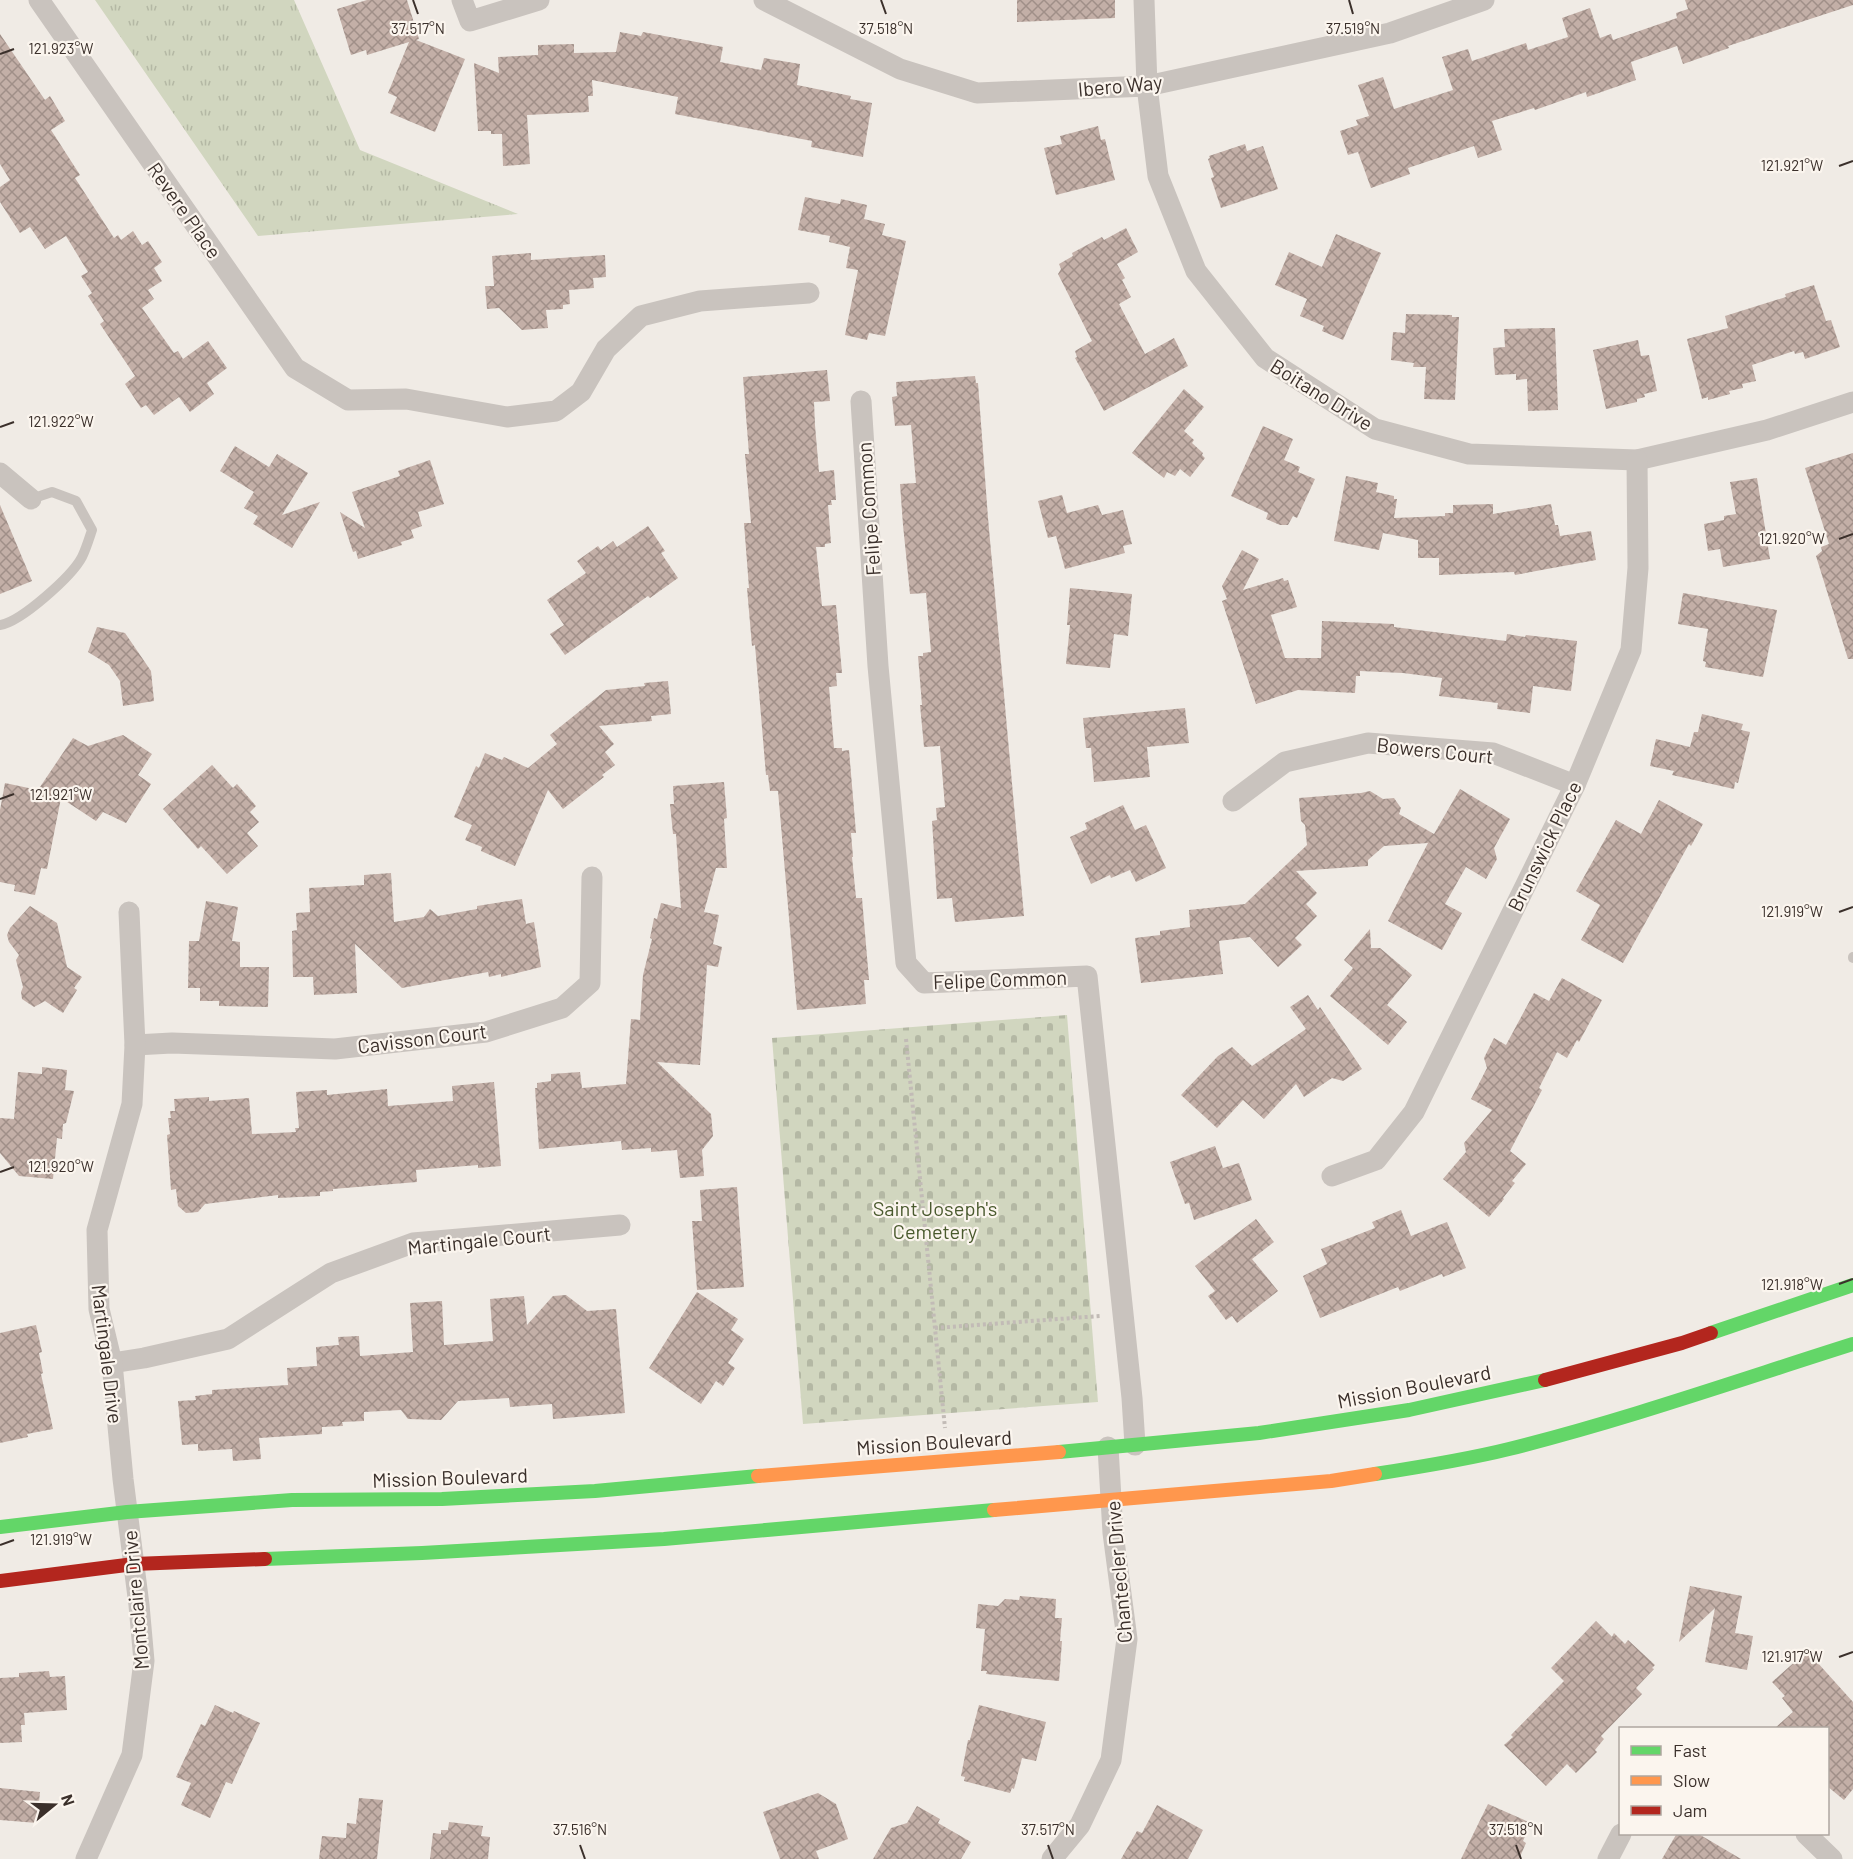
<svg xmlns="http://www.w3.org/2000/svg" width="1853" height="1859" viewBox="0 0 1853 1859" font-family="Barlow,sans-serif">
<defs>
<pattern id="grass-tufts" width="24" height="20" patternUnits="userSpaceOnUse" patternTransform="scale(1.5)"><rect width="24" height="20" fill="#d1d6bf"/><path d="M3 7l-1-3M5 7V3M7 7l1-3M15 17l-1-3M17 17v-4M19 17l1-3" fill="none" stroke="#b4b8a4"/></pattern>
<pattern id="cemetery-stones" width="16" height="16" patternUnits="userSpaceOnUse" patternTransform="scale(1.5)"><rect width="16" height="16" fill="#d1d6bf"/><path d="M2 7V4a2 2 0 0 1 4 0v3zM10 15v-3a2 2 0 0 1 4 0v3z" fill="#b4b8a4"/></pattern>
<pattern id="building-cross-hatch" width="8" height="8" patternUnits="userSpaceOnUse" patternTransform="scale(1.5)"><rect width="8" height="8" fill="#c3afa7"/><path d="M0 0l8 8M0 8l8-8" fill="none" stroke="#a08f88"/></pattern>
</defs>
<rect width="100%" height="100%" fill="#f0ebe5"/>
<!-- grass -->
<path fill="url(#grass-tufts)" d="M95,0H294L360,150L518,214L258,236Z"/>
<!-- cemetery -->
<path fill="url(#cemetery-stones)" d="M1067,1015L1098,1402L803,1424L772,1038Z"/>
<!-- building -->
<g fill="url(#building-cross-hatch)">
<path d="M367,0H407L419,39L416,40L465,59L435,132L390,113L397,97L388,93L409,42L367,55L366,50L351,55L337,9Z"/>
<path d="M1017,0H1115V18L1017,22Z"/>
<path d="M1685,0H1853V5L1728,46L1729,48L1683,64L1677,46L1631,62L1636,80L1587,97L1586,92L1535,110L1534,108L1492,121L1502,150L1478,158L1474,146L1408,168L1410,174L1371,188L1358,152L1348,155L1340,131L1358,125L1356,120L1369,116L1358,85L1383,77L1394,109L1453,90L1442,57L1468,49L1472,61L1526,43L1528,50L1568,37L1562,18L1590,8L1600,38L1611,34L1613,40L1677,18L1676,13L1688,9Z"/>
<path d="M620,32L641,36L643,32L723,47L720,62L761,70L764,58L800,64L797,85L851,96L850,99L872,103L863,157L811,147L812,141L675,114L678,97L592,80L593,96H588L589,112L527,115L530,164L503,166L502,134H491V131H478L474,63L499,73L498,57L538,55V45L574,44V53L616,52Z"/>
<path d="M0,34L45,100L50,96L65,121L51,130L80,175L75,178L114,238L118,235L121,240L133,231L142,245L148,241L162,262L154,268L162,281L148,290L154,299L142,308L174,353L178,351L183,359L208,341L227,368L207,383L214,394L190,412L179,397L154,415L146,405L141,408L125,384L135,376L100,324L104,321L88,296L92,293L81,276L88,272L66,236L45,249L30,227L20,233L0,202V187L10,180L0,164Z"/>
<path d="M1098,126L1101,140L1105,139L1115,180L1056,195L1044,148L1062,144L1060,136Z"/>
<path d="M1245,144L1247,151L1263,146L1278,189L1221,208L1211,178L1214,177L1208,159L1210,158L1209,156Z"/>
<path d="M805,197L840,204L841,199L867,205L864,219L885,224L882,235L906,241L885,336L869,333L867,340L845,335L858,270L846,268L850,247L829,242L830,236L798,230Z"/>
<path d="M1126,228L1138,252L1117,264L1125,278L1122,280L1131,297L1119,304L1145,354L1174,338L1188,366L1104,411L1075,358L1077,357L1075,351L1092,341L1058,274L1061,269L1059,264L1073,256L1072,253L1102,237L1104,240Z"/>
<path d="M1336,234L1381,253L1343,340L1322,331L1324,326L1300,316L1307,299L1275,285L1289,252L1322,267Z"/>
<path d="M531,253V260L605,255L606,277L593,278L594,288L569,290L570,304L563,305V309L546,310L548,328L522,330L499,308L487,309L485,286H494L492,256Z"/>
<path d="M1814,285L1826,321L1831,320L1840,347L1805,359L1803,352L1795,354L1794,351L1752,365L1756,381L1742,384L1743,388L1729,391L1730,394L1708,400V397L1702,399L1687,339L1728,328L1725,316L1786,297L1785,294Z"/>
<path d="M1406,314L1452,315V317H1459L1455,400L1424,399L1426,367H1413L1414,363L1391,360L1393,332L1405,333Z"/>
<path d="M1555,328L1558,410L1528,411L1527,379L1516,380V374L1495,375L1493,348L1505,347L1504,329Z"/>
<path d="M1638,340L1641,356L1649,355L1657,391L1644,394L1645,397L1637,399V402L1606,409L1593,350Z"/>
<path d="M827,370L830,401L814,402L815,425L819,472L834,470L836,500H831L832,505H828L831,543L825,544V547H816L822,606L836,605L842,673H836L837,686L829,687L834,748H842V751L849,750L856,833H851L853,857H852L856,898H862L869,980H864L866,1004L797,1010L778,791H770L768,775H766L755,645L752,646L747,588H749L744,523H751L745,454H749L743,377Z"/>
<path d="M975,376L976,383H978L988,518L1024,916L955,922L952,898L937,899L932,821L937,820L936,808L945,807L940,746L924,747L920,705H922L918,656H923V653L931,652L926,593L910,594L903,525L900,484L916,483L911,425L895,426L892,397L897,396L896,382Z"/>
<path d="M1184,389L1204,407L1184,431L1194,440L1192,443L1203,453L1202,455L1205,458L1190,477L1180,469L1175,476L1167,472L1164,478L1132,453Z"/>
<path d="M1263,426L1293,439L1284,460L1300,467L1298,472L1315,479L1297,518L1293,516L1288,525H1280L1266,519L1268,513L1231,496Z"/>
<path d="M235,446L269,467L277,454L308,473L282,515L320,502L292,548L253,524L258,516L244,508L254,492L220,471Z"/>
<path d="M1853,453V659H1848L1816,556L1822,551L1821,547L1829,544L1805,468Z"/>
<path d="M430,460L444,504L418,512L422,526L411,530L414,538L401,542L402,545L358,559L356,551L353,552L340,512L365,528L352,492L400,476L398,471Z"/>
<path d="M1346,476L1378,483L1376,492L1394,496V499H1397L1394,518L1445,516V513H1453V505L1493,504V514L1551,504L1555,525H1558L1560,536L1591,531L1596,560L1515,575L1514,572L1439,575V558H1418V540L1383,533L1379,550L1334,541Z"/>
<path d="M1757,478L1770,559L1723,567L1720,549L1708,551L1704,524L1724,520V516L1736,514L1730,482Z"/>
<path d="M1062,495L1067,513L1098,505L1102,515L1123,510L1132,544L1123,546L1125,553L1065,569L1056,536L1048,538L1038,501Z"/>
<path d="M0,505L32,581L0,594Z"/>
<path d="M648,526L665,551L661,553L678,578L650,598L648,596L565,655L550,634L564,625L547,600L586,573L577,561L598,546L601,550L613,541L617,547Z"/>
<path d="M1242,550L1259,559L1243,590L1283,578L1284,581L1288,580L1297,607L1271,615L1285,658H1321L1322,621L1394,624V627L1506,641L1507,634L1525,637L1526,635L1577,641L1571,691L1533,686L1530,713L1497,709L1498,703L1439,696L1442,678L1403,673L1360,671V676H1356L1355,693L1298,690L1256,704L1222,601L1227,599L1222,586Z"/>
<path d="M1070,588L1132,594L1128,636L1114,634L1110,668L1066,664L1070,625H1067Z"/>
<path d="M1683,593L1777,610L1763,677L1705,667L1706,662L1703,661L1708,629L1678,624Z"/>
<path d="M97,627L125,633L151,671L154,701L123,706L120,681L109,665L88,652Z"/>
<path d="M668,681L671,714L651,716L652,721L599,726L614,744L605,752L615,765L602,775L604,777L563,809L548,790L515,866L481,851L482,847L465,840L472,825L454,817L476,766L479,768L485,753L502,760L504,757L528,768L557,744L550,735L606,690L645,686L644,683Z"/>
<path d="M1185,708L1189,743L1147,747L1150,777L1094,782L1091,748H1086L1083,718Z"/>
<path d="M1702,714L1743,724L1741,730L1750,732L1738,783L1735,782L1734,789L1672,775L1674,771L1650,766L1656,739L1690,747L1694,732H1698Z"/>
<path d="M123,735L152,754L138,775L151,784L126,823L103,812L96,821L61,798L47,869L41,868L35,895L14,891L15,885L0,882V810L5,783L38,790L73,738L88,746Z"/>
<path d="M212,765L233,788L237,784L256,806L250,812L259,822L247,833L258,846L227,874L201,846L198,849L163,809Z"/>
<path d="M724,782L727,818L724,819L727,868H716L704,912L719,915L713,944L722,947L718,967L707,965L700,1065L657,1062L711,1114L713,1136L702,1150L704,1176L680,1178L677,1150L651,1152V1148L622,1150L621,1141L539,1149L535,1088H537V1083L551,1081V1074L580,1072L582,1088L626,1084L631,1019L640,1020L643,975L652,939L650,938L654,918L657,919L661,903L681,908L676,834H673L670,804H674L673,786Z"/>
<path d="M1460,789L1510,819L1494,848L1497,859L1486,879L1466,867L1445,904L1462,913L1442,950L1388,921L1428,843L1384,846L1368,860V866L1296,871L1317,893L1306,904L1317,916L1295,938L1302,945L1278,967L1250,937L1219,941L1223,974L1141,983L1135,938L1160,935V931L1190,927L1189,910L1245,904L1307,845L1305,825L1301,821L1299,798L1361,793L1370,791L1383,799L1394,798L1401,808L1399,814L1434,834Z"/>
<path d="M1659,800L1703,824L1691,846L1689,844L1623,963L1581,940L1600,905L1576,891L1616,820L1641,834Z"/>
<path d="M1123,805L1135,830L1146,825L1166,868L1136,882L1130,870L1111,878L1110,875L1091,884L1070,837L1087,829L1085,823Z"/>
<path d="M391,873L394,922L424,917L430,909L438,916L477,909V906L522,899L526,924L534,922L541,967L501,977V974L489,977L488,972L402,988L355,944L357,993L314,995L313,977H293L292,931L297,930L296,913L310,912L309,888L364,885V875Z"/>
<path d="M206,901L238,907L232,941L240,942V967H269L268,1007L219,1006V1001H200V988H188L189,941H199Z"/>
<path d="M30,906L57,923L67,967L82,977L74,988L77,990L63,1013L45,1001L34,1007L22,999L21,992L23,987L16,960L19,955L9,942L7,935L10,928Z"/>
<path d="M1370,929L1371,948H1380L1412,975L1387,1005L1407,1022L1388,1045L1330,996L1353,968L1344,960Z"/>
<path d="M1562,978L1602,1000L1579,1042L1577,1040L1567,1058L1557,1052L1539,1088L1542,1090L1510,1151L1526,1164L1512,1181L1515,1183L1503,1198L1504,1199L1489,1217L1443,1179L1466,1152L1464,1143L1492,1110L1471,1099L1487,1068L1484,1058L1494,1038L1506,1045L1534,993L1549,1001Z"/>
<path d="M1308,995L1318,1010L1320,1007L1362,1069L1343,1081L1332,1078L1304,1097L1296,1084L1264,1119L1243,1100L1217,1128L1181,1095L1218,1056L1232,1047L1252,1066L1306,1029L1290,1007Z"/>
<path d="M42,1067L67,1070L65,1090L74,1091L66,1123L63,1124L62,1139L57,1138L53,1179L19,1176L0,1153V1118L14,1119L18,1072L42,1074Z"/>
<path d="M494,1082L501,1166L478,1168V1165L416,1170L417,1182L333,1189V1191L320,1192V1196L278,1198V1195L205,1204L198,1212L186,1213L178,1206L176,1189L171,1190L167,1135L170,1134L168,1118H171L170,1111H175L174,1099L209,1097V1101L249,1098L252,1134L296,1132L295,1128H299L296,1092L327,1090V1095L387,1089L388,1106L453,1101L452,1086Z"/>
<path d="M1215,1146L1223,1168L1239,1163L1252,1200L1194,1220L1189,1203L1185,1204L1170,1162Z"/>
<path d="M737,1187L744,1287L697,1290L692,1221H702L700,1190Z"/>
<path d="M1401,1210L1411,1236L1447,1222L1466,1268L1443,1277L1442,1274L1400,1291L1398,1287L1320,1318L1303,1276L1327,1264L1321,1249L1375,1228L1372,1222Z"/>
<path d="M1256,1219L1274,1242L1252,1259L1278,1291L1237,1323L1232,1316L1226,1320L1208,1296L1215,1291L1195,1266Z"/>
<path d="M697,1292L738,1319L731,1330L744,1339L728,1363L735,1368L723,1386L716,1381L701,1404L649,1368Z"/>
<path d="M566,1295L587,1311L616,1309L625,1413L553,1419L552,1404L510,1407L509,1398L458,1401L441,1420L408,1419L401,1410L364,1412V1421L342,1422L343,1426L322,1427V1434L259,1438L261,1459L233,1461L232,1449L198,1451V1444L182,1445L178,1401L196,1400L195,1396L212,1394V1390L288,1385L287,1368L317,1366L316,1347L339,1345L338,1337L359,1336L360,1356L413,1352L410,1303L442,1301L444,1345L493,1341L490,1299L524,1296L527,1325L553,1296Z"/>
<path d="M36,1325L42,1352L39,1353L43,1373L41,1374L53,1429L27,1434L28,1437L0,1443V1333Z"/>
<path d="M1690,1586L1742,1596L1735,1633L1753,1636L1747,1670L1705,1662L1715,1608L1679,1642Z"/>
<path d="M1020,1596L1056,1599L1055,1618H1062L1060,1641H1062L1059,1681L986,1674L987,1671H981L985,1629L976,1628L978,1604L998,1606L1005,1599L1019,1600Z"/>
<path d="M1596,1621L1612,1637L1614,1633L1625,1644L1628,1640L1655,1665L1652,1668L1654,1669L1636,1688L1642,1694L1601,1736L1604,1739L1595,1750L1597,1752L1576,1773L1567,1764L1546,1786L1504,1745L1513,1737L1511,1735L1564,1681L1551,1668Z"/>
<path d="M1807,1651L1853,1702V1789L1844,1800L1827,1786V1728H1775L1793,1712L1782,1698L1785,1696L1772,1682Z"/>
<path d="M49,1671L50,1677L65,1676L67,1710L24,1713L25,1725H21L22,1742L0,1743V1678L19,1677V1673Z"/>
<path d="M215,1705L233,1713L234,1711L260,1723L232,1784L226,1782L210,1818L181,1805L191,1783L176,1777L201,1724L205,1726Z"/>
<path d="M979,1705L1046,1722L1036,1761L1022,1758L1014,1789L1012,1788L1010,1793L964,1781L965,1777L961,1776L968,1740H970Z"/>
<path d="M0,1788L40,1792L37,1823L0,1820Z"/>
<path d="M818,1793L836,1804L848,1839L816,1851L819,1859H780L763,1812Z"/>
<path d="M359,1798L383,1800L377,1859H319L322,1836L346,1838L347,1823L356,1824Z"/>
<path d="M1488,1804L1531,1823L1523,1841L1526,1843L1519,1859H1461Z"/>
<path d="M1157,1805L1203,1830L1188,1859H1121L1137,1831L1142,1833Z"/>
<path d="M917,1806L940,1819L938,1823L971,1842L961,1859H873L891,1828L907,1823Z"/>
<path d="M449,1822L483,1826L481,1836L490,1837L488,1859H430L433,1833L441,1834V1830H448Z"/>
<path d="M1677,1833H1697L1741,1859H1662Z"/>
</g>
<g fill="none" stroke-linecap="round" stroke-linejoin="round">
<!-- path -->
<g stroke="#c2bbb6" stroke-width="4" stroke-dasharray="3 3" stroke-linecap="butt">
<path d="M906,1039L945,1428"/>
<path d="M935,1328L1100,1316"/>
</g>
<!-- lane -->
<g stroke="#c9c3be" stroke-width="10">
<path d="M0,625C21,622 72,576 82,557C86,549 89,539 92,530L76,501L52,492L31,499"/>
<path d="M1853,957V958"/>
</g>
<!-- street -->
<g stroke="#c9c3be" stroke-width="21">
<path d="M39,0L295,368L348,400L406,399L507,417L556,411L581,392L606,349L641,316L700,301L809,293"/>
<path d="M462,0L470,21L539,0"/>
<path d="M764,0L900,69L977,93L1147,86L1390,33L1484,0"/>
<path d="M1144,0L1147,86L1158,176L1196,271L1265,358L1375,429L1469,454L1637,460L1767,430L1853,402"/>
<path d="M861,401L878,666L906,963L924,983L1087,976L1132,1398L1135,1445"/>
<path d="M0,473L31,499"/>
<path d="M1233,801L1285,762L1368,743L1493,753L1575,785"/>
<path d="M135,1045L172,1043L335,1049L486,1032L562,1008L590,983L592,877"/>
<path d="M1332,1176L1376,1160L1414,1112L1575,785L1631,650L1638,568L1637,460"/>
<path d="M112,1363L144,1358L228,1339L331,1273L413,1243L620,1225"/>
<path d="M1806,1834L1832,1859"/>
<path d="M86,1859L132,1755L144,1661L139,1605L123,1479L112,1363L99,1309L97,1230L132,1104L135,1045L129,912"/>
<path d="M1052,1859L1080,1825L1111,1760L1127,1639L1113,1533L1108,1447"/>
<path d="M1608,1859L1621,1834"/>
</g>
<!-- fast -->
<g stroke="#63d668" stroke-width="14">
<path d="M1711,1333L1853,1285"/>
<path d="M1059,1452L1259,1433L1409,1410L1545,1380"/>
<path d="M1375,1474C1420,1467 1465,1460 1509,1449C1625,1420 1739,1380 1853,1344"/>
<path d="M0,1527L127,1512L292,1500L442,1499L595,1491L758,1476"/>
<path d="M265,1559L422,1553L664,1539L994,1510"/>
</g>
<!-- slow -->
<g stroke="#ff974d" stroke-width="14">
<path d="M758,1476L1059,1452"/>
<path d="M994,1510L1331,1481L1375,1474"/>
</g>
<!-- jam -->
<g stroke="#b3261e" stroke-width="14">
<path d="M1545,1380L1682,1343L1711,1333"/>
<path d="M0,1581L134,1564L265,1559"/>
</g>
</g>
<!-- ticks -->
<path fill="none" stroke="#3b302b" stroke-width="2" d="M413,0L418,14M881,0L886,14M1349,0L1353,14M0,54L14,49M1839,166L1853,161M0,427L14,422M1839,539L1853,534M0,799L14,794M1839,912L1853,907M0,1172L14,1167M1839,1284L1853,1279M0,1545L14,1540M1839,1657L1853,1652M580,1845L585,1859M1048,1845L1053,1859M1516,1845L1521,1859"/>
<g text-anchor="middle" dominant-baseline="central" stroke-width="4.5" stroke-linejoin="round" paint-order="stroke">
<!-- street labels -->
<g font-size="20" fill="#3b302b" stroke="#fbf5ee">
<text transform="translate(1120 85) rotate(-5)">Ibero Way</text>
<text transform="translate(185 210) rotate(55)">Revere Place</text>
<text transform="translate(1322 394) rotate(32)">Boitano Drive</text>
<text transform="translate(868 509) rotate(-94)">Felipe Common</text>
<text transform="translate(1435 750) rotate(6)">Bowers Court</text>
<text transform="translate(1544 846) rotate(-64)">Brunswick Place</text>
<text transform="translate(1000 979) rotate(-2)">Felipe Common</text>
<text transform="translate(422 1038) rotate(-7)">Cavisson Court</text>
<text transform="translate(479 1240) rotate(-6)">Martingale Court</text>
<text transform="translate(108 1354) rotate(83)">Martingale Drive</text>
<text transform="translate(1414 1386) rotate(-11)">Mission Boulevard</text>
<text transform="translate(934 1442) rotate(-4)">Mission Boulevard</text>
<text transform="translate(450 1477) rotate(-2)">Mission Boulevard</text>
<text transform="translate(1118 1572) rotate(-95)">Chantecler Drive</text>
<text transform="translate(135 1600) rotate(-95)">Montclaire Drive</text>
</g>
<!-- park labels -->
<g font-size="20" fill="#4a5a2e" stroke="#fbf5ee">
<text x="935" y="1208">Saint Joseph's<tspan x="935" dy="23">Cemetery</tspan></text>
</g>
</g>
<g font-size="15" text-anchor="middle" fill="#3b302b" stroke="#fbf5ee" stroke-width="4.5" stroke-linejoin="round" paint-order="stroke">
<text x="418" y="34">37.517°N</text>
<text x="886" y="34">37.518°N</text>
<text x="1353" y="34">37.519°N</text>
<text x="61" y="54">121.923°W</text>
<text x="1792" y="171">121.921°W</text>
<text x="61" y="427">121.922°W</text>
<text x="1792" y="544">121.920°W</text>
<text x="61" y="800">121.921°W</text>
<text x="1792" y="917">121.919°W</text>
<text x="61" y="1172">121.920°W</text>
<text x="1792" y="1290">121.918°W</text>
<text x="61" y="1545">121.919°W</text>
<text x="1792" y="1662">121.917°W</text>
<text x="580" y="1835">37.516°N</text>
<text x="1048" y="1835">37.517°N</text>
<text x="1516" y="1835">37.518°N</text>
</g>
<!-- legend -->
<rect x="1619" y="1727" width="210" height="108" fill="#fbf5ee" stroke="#aea6a0" stroke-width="1.5"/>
<rect x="1631" y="1746" width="30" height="9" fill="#63d668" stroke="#aea6a0" stroke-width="1.5"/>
<text x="1673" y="1757" font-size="18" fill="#3b302b">Fast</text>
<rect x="1631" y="1776" width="30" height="9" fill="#ff974d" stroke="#aea6a0" stroke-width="1.5"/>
<text x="1673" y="1787" font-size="18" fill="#3b302b">Slow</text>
<rect x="1631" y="1806" width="30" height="9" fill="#b3261e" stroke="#aea6a0" stroke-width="1.5"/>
<text x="1673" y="1817" font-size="18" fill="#3b302b">Jam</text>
<!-- north arrow -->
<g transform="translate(54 1805) rotate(71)" stroke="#fbf5ee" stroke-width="4.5" paint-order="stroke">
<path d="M0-4.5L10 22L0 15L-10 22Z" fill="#3b302b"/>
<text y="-9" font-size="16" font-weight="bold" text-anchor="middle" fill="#3b302b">N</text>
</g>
</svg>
